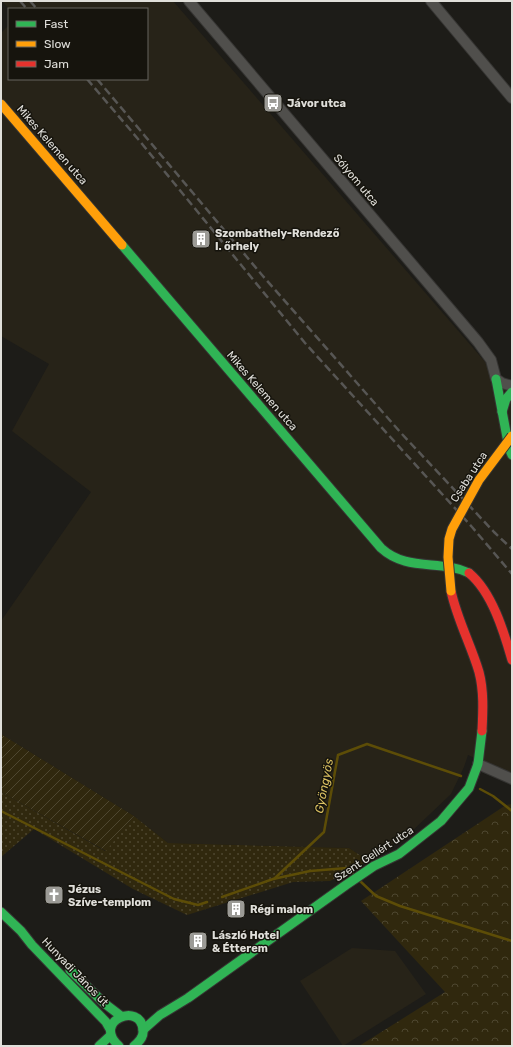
<svg xmlns="http://www.w3.org/2000/svg" width="513" height="1047" viewBox="0 0 513 1047" font-family="Rubik,sans-serif">
<defs>
<pattern id="grass-dots" width="8" height="8" patternUnits="userSpaceOnUse"><rect width="8" height="8" fill="#30280e"/><path d="M2 2h.1M6 6h.1" fill="none" stroke="#4e4730" stroke-width="1.8" stroke-linecap="round"/></pattern>
<pattern id="forest-crowns" width="20" height="18" patternUnits="userSpaceOnUse"><rect width="20" height="18" fill="#30280e"/><path d="M2 6a3 3 0 1 1 6 0M12 15a3 3 0 1 1 6 0" fill="none" stroke="#4e4730"/></pattern>
<pattern id="garden-furrows" width="10" height="10" patternUnits="userSpaceOnUse"><rect width="10" height="10" fill="#30280e"/><path d="M-1 1l2-2M0 10L10 0M9 11l2-2" fill="none" stroke="#4e4730"/></pattern>
</defs>
<rect width="100%" height="100%" fill="#1d1c18"/>
<!-- built -->
<g fill="#272318">
<path d="M2,1H173L486,363L512,385V775L468,755L464,767L451,794L410,833L369,861L349,848L168,843L134,816L1,734V621L91,492L12,431L49,364L1,336V33L9,25V79H147V9H9Z"/>
<path d="M352,948L395,951L426,994L343,1046L300,981Z"/>
</g>
<!-- grass -->
<path fill="url(#grass-dots)" d="M1,792L105,851L134,816L168,843L349,848L369,861L330,881L293,882L187,915L133,889L34,829L1,857Z"/>
<!-- forest -->
<path fill="url(#forest-crowns)" d="M512,804V1046H359L445,992L361,901L506,805Z"/>
<!-- garden -->
<path fill="url(#garden-furrows)" d="M1,734L134,816L106,851L1,792Z"/>
<g fill="none" stroke-linecap="round" stroke-linejoin="round">
<!-- stream -->
<g stroke="#5d4d07" stroke-width="2.5">
<path d="M480,789L493,796L512,811"/>
<path d="M1,811L174,899L198,905L207,902"/>
<path d="M274,879L324,832L338,755L367,744L461,776"/>
<path d="M360,881L376,896L400,906L512,941"/>
<path d="M222,897L273,879L310,871L347,868L353,874"/>
</g>
<defs>
<g id="street">
<path d="M189,1L478,342L491,360L496,379L502,383L512,386"/>
<path d="M431,1L512,98"/>
<path d="M478,764L512,779"/>
</g>
<g id="fast">
<path d="M122,245L381,548C407,572 440,559 469,573"/>
<path d="M496,379L509,448L512,455"/>
<path d="M502,412L506,399L512,392"/>
<path d="M1,912L21,931L32,945L106,1022L110,1029"/>
<path d="M70,970L104,1003L121,1016"/>
<path d="M143,1030L160,1015L188,998L346,885L374,866L399,854L441,821L469,788L478,764L482,731"/>
<path d="M99,1046L111,1035"/>
<path d="M119,1046C91,1021 141,1001 143,1030C144,1037 139,1042 134,1046"/>
</g>
<path id="slow" d="M1,104L122,245"/>
<g id="jam">
<path d="M469,573C492,592 504,632 512,660"/>
<path d="M451,591C457,619 471,645 479,672C484,691 483,711 482,731"/>
</g>
</defs>
<!-- street casing -->
<use href="#street" stroke="#363533" stroke-width="12"/>
<!-- fast casing -->
<use href="#fast" stroke="#363533" stroke-width="11"/>
<!-- slow casing -->
<use href="#slow" stroke="#363533" stroke-width="11"/>
<!-- jam casing -->
<use href="#jam" stroke="#363533" stroke-width="11"/>
<!-- street -->
<use href="#street" stroke="#504f4c" stroke-width="10"/>
<!-- fast -->
<use href="#fast" stroke="#30b455" stroke-width="9"/>
<!-- slow -->
<use href="#slow" stroke="#ff9f0a" stroke-width="9"/>
<!-- jam -->
<use href="#jam" stroke="#e5322d" stroke-width="9"/>
<!-- rail -->
<g stroke="#575654" stroke-width="2.5" stroke-dasharray="8 4" stroke-linecap="butt">
<path d="M20,1L27,9"/>
<path d="M30,1L37,9"/>
<path d="M87,79L138,139L305,343L472,527L512,574"/>
<path d="M97,79L262,275L401,433L494,532L512,549"/>
</g>
<defs>
<path id="slow-bridge" d="M451,591L448,557L449,539L452,529L479,480L512,436"/>
</defs>
<!-- slow-bridge casing -->
<use href="#slow-bridge" stroke="#363533" stroke-width="11" stroke-linecap="butt"/>
<!-- slow-bridge -->
<use href="#slow-bridge" stroke="#ff9f0a" stroke-width="9"/>
</g>
<!-- icons -->
<defs>
<symbol id="bus-square" viewBox="-11 -11 22 22"><rect x="-9" y="-9" width="18" height="18" rx="4" fill="#9c9b96" stroke="#16140d"/><path d="M-5-6H5V4H4V6H2V4H-2V6H-4V4H-5ZM-3.5-4V0h7V-4ZM-3.5 1.2v1.5H-2V1.2ZM2 1.2v1.5H3.5V1.2Z" fill="#fff"/></symbol>
<symbol id="building-square" viewBox="-11 -11 22 22"><rect x="-9" y="-9" width="18" height="18" rx="4" fill="#9c9b96" stroke="#16140d"/><path d="M-4-6H4V6H1V3H-1V6H-4ZM-2.5-4.3h1.7v1.8h-1.7ZM.8-4.3h1.7v1.8H.8ZM-2.5-1h1.7V.8h-1.7ZM.8-1h1.7V.8H.8Z" fill="#fff"/></symbol>
<symbol id="church-square" viewBox="-11 -11 22 22"><rect x="-9" y="-9" width="18" height="18" rx="4" fill="#9c9b96" stroke="#16140d"/><path d="M-1.2-6h2.4v3.5h3.3v2.4h-3.3V6h-2.4V-.1h-3.3v-2.4h3.3Z" fill="#fff"/></symbol>
</defs>
<g fill-rule="evenodd">
<use href="#bus-square" x="262" y="92" width="22" height="22"/>
<use href="#building-square" x="190" y="228" width="22" height="22"/>
<use href="#church-square" x="43" y="884" width="22" height="22"/>
<use href="#building-square" x="225" y="898" width="22" height="22"/>
<use href="#building-square" x="187" y="930" width="22" height="22"/>
</g>
<g text-anchor="middle" dominant-baseline="central" stroke-width="3" stroke-linejoin="round" paint-order="stroke">
<!-- poi labels -->
<g font-size="11" font-weight="bold" fill="#e0dfda" stroke="#16140d" text-anchor="start">
<text x="287" y="103">Jávor utca</text>
<text x="215" y="233">Szombathely-Rendező<tspan x="215" dy="13">I. őrhely</tspan></text>
<text x="68" y="889">Jézus<tspan x="68" dy="13">Szíve-templom</tspan></text>
<text x="250" y="909">Régi malom</text>
<text x="212" y="935">László Hotel<tspan x="212" dy="13">&amp; Étterem</tspan></text>
</g>
<!-- street labels -->
<g font-size="11" fill="#e0dfda" stroke="#16140d">
<text transform="translate(52 145) rotate(49)">Mikes Kelemen utca</text>
<text transform="translate(356 180) rotate(50)">Sólyom utca</text>
<text transform="translate(262 391) rotate(49)">Mikes Kelemen utca</text>
<text transform="translate(469 477) rotate(-57)">Csaba utca</text>
<text transform="translate(374 854) rotate(-33)">Szent Gellért utca</text>
<text transform="translate(75 972) rotate(46)">Hunyadi János út</text>
</g>
<!-- water labels -->
<g font-size="12" font-style="italic" fill="#dac062" stroke="#16140d">
<text transform="translate(324 786) rotate(-79)">Gyöngyös</text>
</g>
</g>
<!-- border -->
<rect width="513" height="1047" fill="none" stroke="#e0dfda" stroke-width="4"/>
<!-- legend -->
<rect x="8" y="8" width="140" height="72" fill="#16140d" stroke="#67655f"/>
<rect x="16" y="21" width="20" height="6" fill="#30b455" stroke="#67655f"/>
<text x="44" y="28" font-size="12" fill="#e0dfda">Fast</text>
<rect x="16" y="41" width="20" height="6" fill="#ff9f0a" stroke="#67655f"/>
<text x="44" y="48" font-size="12" fill="#e0dfda">Slow</text>
<rect x="16" y="61" width="20" height="6" fill="#e5322d" stroke="#67655f"/>
<text x="44" y="68" font-size="12" fill="#e0dfda">Jam</text>
</svg>
